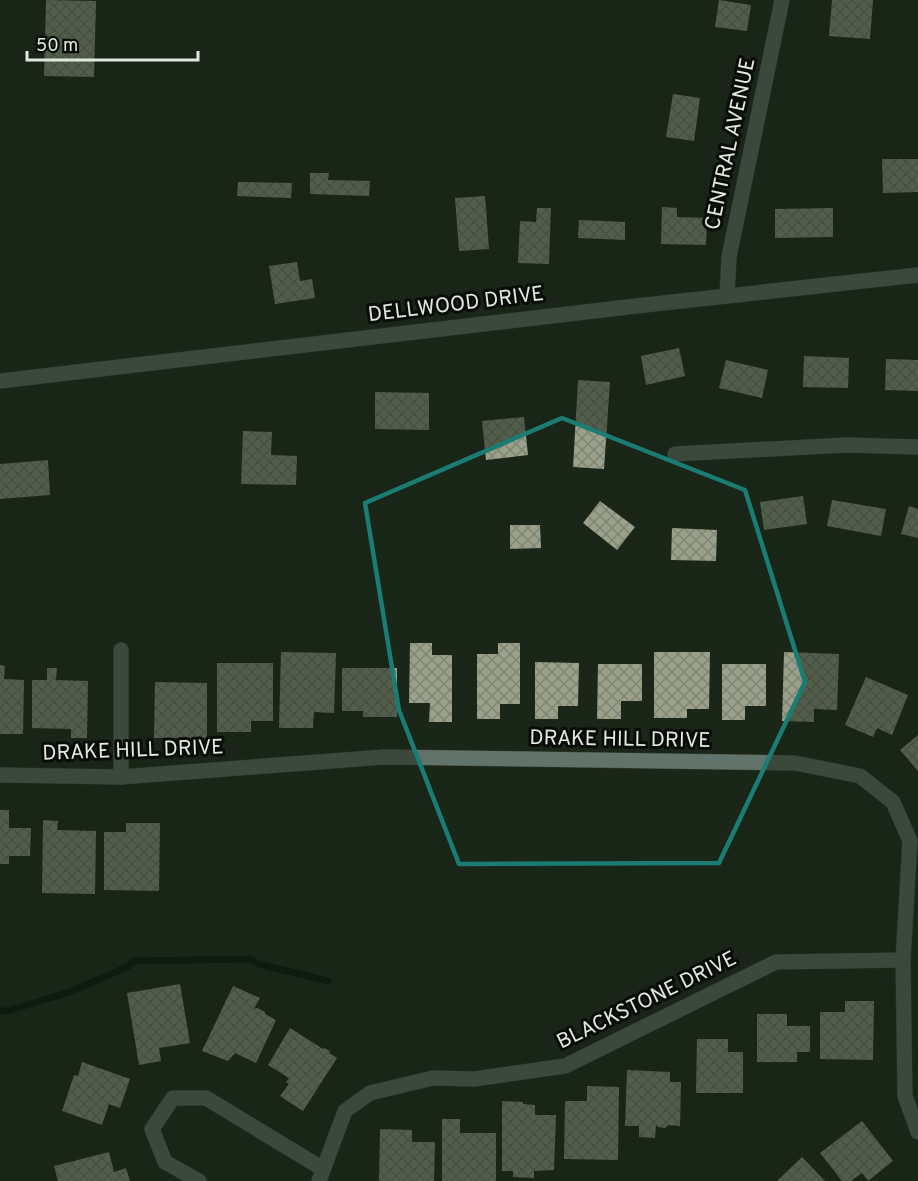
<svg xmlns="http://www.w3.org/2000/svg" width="918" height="1181" viewBox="0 0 918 1181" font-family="Overpass,sans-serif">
<defs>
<pattern id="building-cross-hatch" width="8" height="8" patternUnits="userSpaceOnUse" patternTransform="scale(1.5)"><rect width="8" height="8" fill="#9aa089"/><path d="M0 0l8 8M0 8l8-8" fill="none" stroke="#808574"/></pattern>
</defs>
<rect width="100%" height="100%" fill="#1a2617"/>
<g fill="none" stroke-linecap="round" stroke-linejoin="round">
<!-- stream -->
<path stroke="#000e0a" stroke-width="7" d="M0,1011H7L70,992L127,967L133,961L250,959L258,964L328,981"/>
</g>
<!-- building -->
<g fill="url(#building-cross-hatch)">
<path d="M46,0L96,1L94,77L44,76Z"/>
<path d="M719,0L751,5L747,31L715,27Z"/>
<path d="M832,0H873L870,39L829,36Z"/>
<path d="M673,94L700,98L694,141L666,137Z"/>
<path d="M882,159H918V192L883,193Z"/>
<path d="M310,173H329L328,180L370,181L369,196L310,194Z"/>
<path d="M238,182L292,183L291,198L237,196Z"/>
<path d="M485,196L489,249L459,251L455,198Z"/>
<path d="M662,207L677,208V217L707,218L706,245L661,244Z"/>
<path d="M537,208H551L549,264L518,263L520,221L536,222Z"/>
<path d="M833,208V237L775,238V209Z"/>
<path d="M579,220L625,222V240L578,238Z"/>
<path d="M297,262L300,281L312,279L315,298L275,304L269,266Z"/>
<path d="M679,348L685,376L646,385L641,356Z"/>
<path d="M804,356L849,358L848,388L803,387Z"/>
<path d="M886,359L918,360V391L885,390Z"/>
<path d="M726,360L768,370L762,398L719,388Z"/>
<path d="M578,380L610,382L604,469L573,467Z"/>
<path d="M375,392L429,393V430L375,429Z"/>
<path d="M524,417L528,455L486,460L482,421Z"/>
<path d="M243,431L272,432L271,455L297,456L296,485L241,484Z"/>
<path d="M48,460L50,495L0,499V464Z"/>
<path d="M803,496L807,524L764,530L760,502Z"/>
<path d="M832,500L886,509L881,536L827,526Z"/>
<path d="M600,501L635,527L617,550L583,523Z"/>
<path d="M909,506L918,509V538L901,534Z"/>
<path d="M510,525H540L541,548L510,549Z"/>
<path d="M672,528L717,530L716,561L671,560Z"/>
<path d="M410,643H432V655H452V722H429L430,703H409Z"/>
<path d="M498,643H520V704H500V719H477V654H498Z"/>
<path d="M281,652L336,653L334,713L314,712L313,728H279Z"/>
<path d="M654,652H710L709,709H687V718H654Z"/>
<path d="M784,652L839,654L837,710L814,709V722L782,721Z"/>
<path d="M535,662L579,663L578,706H558V719H535Z"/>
<path d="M217,663H273V721H251V732H217Z"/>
<path d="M598,664H642V701H621V719H597Z"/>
<path d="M722,664H766V706H745V720H722Z"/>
<path d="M0,665L5,666L4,679L24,680L23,734H0Z"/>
<path d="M47,668H57L56,680L88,681L87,738H71V729L32,728V680H47Z"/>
<path d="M342,668H397V717H363V711H342Z"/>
<path d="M866,677L908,695L892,735L877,728L873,737L845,725Z"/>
<path d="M155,682L207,683V738H154Z"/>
<path d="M918,735V771L900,750Z"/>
<path d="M0,810H9V828H31L30,856H9V864H0Z"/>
<path d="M43,820L58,821L57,830L96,831L95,894L42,893Z"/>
<path d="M126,823H160L159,891L104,890V832H126Z"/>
<path d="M180,984L190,1043L159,1048L161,1061L139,1065L127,993Z"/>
<path d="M233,986L260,998L254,1009L257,1008L265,1012V1014L276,1020L256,1063L235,1053L228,1061L202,1051Z"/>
<path d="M845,1001H874L873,1060L820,1059V1012H845Z"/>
<path d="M757,1014H787V1026H810V1052H797V1062H757Z"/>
<path d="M290,1028L323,1049L324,1048L330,1051L329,1053L337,1058L303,1111L280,1096L289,1084L286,1082L289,1078L268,1065Z"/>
<path d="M697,1039H728V1052H743V1093H696Z"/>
<path d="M82,1062L130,1079L120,1108L109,1104L102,1125L62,1111L74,1075L78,1076Z"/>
<path d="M627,1070L670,1072V1082H681L680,1126L668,1125L665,1128L658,1127L656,1125L655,1138L639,1137V1126H625Z"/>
<path d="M587,1086L619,1087L618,1160L564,1159L565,1101H587Z"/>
<path d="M502,1101L523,1102V1104L535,1105V1115H556L554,1170L534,1171V1178L513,1177V1171H502Z"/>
<path d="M442,1119H460V1133H496V1181H442Z"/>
<path d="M862,1121L893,1161L868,1181L862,1173L851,1181H842L820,1153Z"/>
<path d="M380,1129L412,1130V1142H435L434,1181H379Z"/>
<path d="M109,1152L114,1172L126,1168L130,1181H58L54,1166Z"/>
<path d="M802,1157L825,1181H777Z"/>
</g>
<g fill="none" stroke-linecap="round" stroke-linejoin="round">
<defs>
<g id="minor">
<path d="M727,296L729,257L782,0"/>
<path d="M0,381L636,306L918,275"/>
<path d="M675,454L846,445L918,447"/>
<path d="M0,775L121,777L384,757L795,763L860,776L893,802L910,841L903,960L905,1096L918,1132"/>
<path d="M121,777V650"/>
<path d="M199,1181L165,1162L152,1129L173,1098H206L323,1169"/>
<path d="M319,1181L345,1111L370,1093L433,1078L474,1079L565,1066L776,962L903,960"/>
</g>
</defs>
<!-- minor casing -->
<use href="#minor" stroke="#364133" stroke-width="16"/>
<!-- minor -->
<use href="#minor" stroke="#627369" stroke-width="15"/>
</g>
<!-- marked area -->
<path d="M0 0H918V1181H0ZM562,418L745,490L805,682L719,863L459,864L399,710L365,503Z" fill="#1a2617" fill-opacity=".55" fill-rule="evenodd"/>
<path fill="none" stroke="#1a7c74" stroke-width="4.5" stroke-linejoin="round" d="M562,418L745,490L805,682L719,863L459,864L399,710L365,503Z"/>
<g text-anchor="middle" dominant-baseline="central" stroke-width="6" stroke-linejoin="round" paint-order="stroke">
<!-- street labels -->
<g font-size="21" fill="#e2eae0" stroke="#080e07">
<text transform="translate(731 144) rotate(-78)">CENTRAL AVENUE</text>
<text transform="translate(456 305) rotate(-7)">DELLWOOD DRIVE</text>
<text transform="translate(620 740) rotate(1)">DRAKE HILL DRIVE</text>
<text transform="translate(133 751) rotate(-2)">DRAKE HILL DRIVE</text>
<text transform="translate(647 1001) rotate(-26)">BLACKSTONE DRIVE</text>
</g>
</g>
<!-- scale -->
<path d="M27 51v9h171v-9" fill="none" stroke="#e2eae0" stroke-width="3"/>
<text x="36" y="51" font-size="18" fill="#e2eae0" stroke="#080e07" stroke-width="4.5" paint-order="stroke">50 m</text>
</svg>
